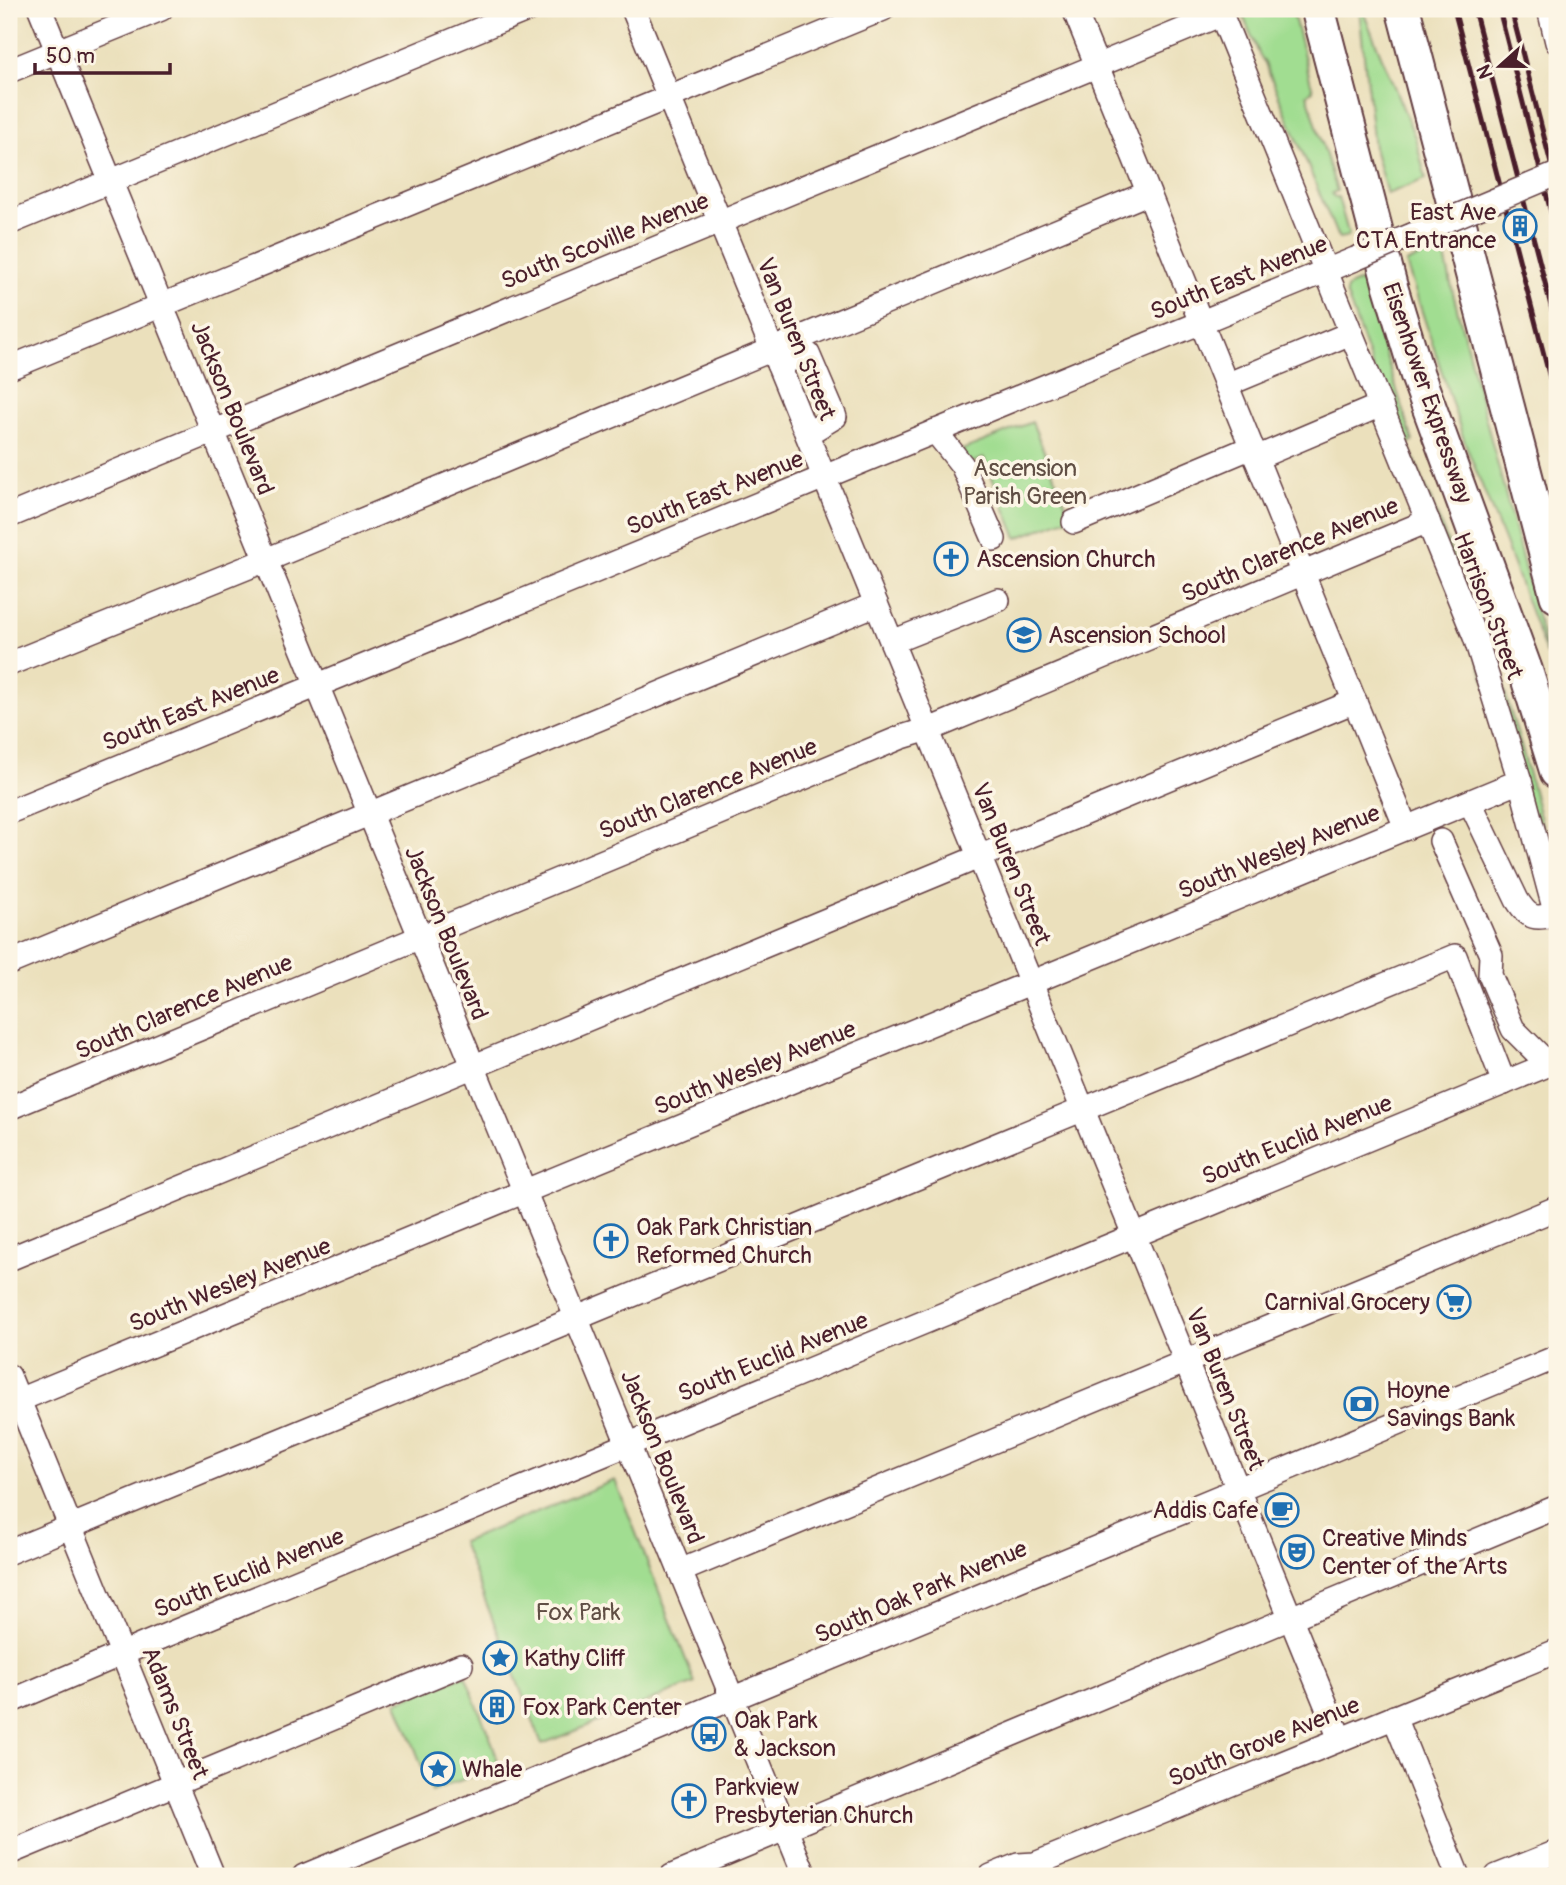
<svg xmlns="http://www.w3.org/2000/svg" width="1566" height="1885" viewBox="0 0 1566 1885" font-family="Pangolin,sans-serif">
<rect width="100%" height="100%" fill="#fcf5e5"/>
<filter id="ink" filterUnits="userSpaceOnUse"><feTurbulence type="fractalNoise" baseFrequency=".0143" numOctaves="2"/><feDisplacementMap in="SourceGraphic" scale="14" xChannelSelector="R" yChannelSelector="G"/><feConvolveMatrix kernelMatrix="1 2 1 2 8 2 1 2 1" color-interpolation-filters="sRGB"/></filter>
<filter id="wash" filterUnits="userSpaceOnUse"><feTurbulence type="fractalNoise" baseFrequency=".00686" numOctaves="4" result="noise"/><feDisplacementMap in="SourceGraphic" scale="28" xChannelSelector="R" yChannelSelector="G"/><feGaussianBlur stdDeviation="1.57" result="paint"/><feColorMatrix in="noise" values="0 0 0 0 0 0 0 0 0 0 0 0 0 0 0 0 0 1.4 0 .05"/><feComposite in="paint" operator="in"/></filter>
<g filter="url(#wash)">
<rect width="100%" height="100%" fill="#ebe0bc"/>
<!-- green -->
<g fill="#a1dd91" stroke="#767e5e" stroke-width="2">
<path d="M1240,9H1292L1313,91L1307,94L1337,191L1332,193L1334,197H1338L1349,236L1340,238L1336,233L1265,63L1260,56Z"/>
<path d="M1359,9H1362L1415,137L1426,179L1387,194L1374,148Z"/>
<path d="M1443,247L1453,293L1547,654H1546L1505,543L1465,443L1406,263Z"/>
<path d="M1362,281L1413,441L1408,443L1496,663L1524,756L1557,881L1346,293C1347,285 1355,283 1362,281Z"/>
<path d="M1032,422L1071,517L1017,538L984,458L967,465L962,450Z"/>
<path d="M615,1480L695,1683L542,1744L462,1542Z"/>
<path d="M465,1675L493,1745L499,1765L432,1792L397,1702Z"/>
</g>
<!-- water -->
<path fill="#5ac5d3" stroke="#52727f" stroke-width="2" d="M439,1761H444L450,1767L451,1772L444,1782L436,1783L427,1775L431,1766Z"/>
</g>
<g filter="url(#ink)">
<g fill="none" stroke-linecap="round" stroke-linejoin="round">
<defs>
<g id="minor">
<path d="M40,9L805,1876"/>
<path d="M633,9L1340,1739"/>
<path d="M1074,9L1406,828"/>
<path d="M1219,9L1475,637L1520,781L1557,919"/>
<path d="M1549,9L1557,42"/>
<path d="M9,71L161,9"/>
<path d="M9,223L529,9"/>
<path d="M1400,240L1438,224"/>
<path d="M778,364L808,354L835,417L807,434"/>
<path d="M9,368L883,9"/>
<path d="M1226,385L1351,333"/>
<path d="M935,431L962,465L994,539"/>
<path d="M1256,458L1381,405"/>
<path d="M9,516L1222,14"/>
<path d="M1074,522L1252,447"/>
<path d="M892,642L998,600"/>
<path d="M9,664L266,560L1148,193"/>
<path d="M1470,802L1517,900C1530,920 1535,919 1556,914"/>
<path d="M9,812L1355,259"/>
<path d="M1441,841L1491,955L1490,975L1513,1029L1549,1065"/>
<path d="M9,963L876,604"/>
<path d="M9,1108L902,737L938,726L1428,521"/>
<path d="M9,1259L1355,701"/>
<path d="M9,1376L213,1876"/>
<path d="M9,1404L1520,781"/>
<path d="M9,1552L1455,956L1504,1083"/>
<path d="M680,1571L1557,1208"/>
<path d="M9,1702L145,1644L1557,1061"/>
<path d="M1394,1717L1458,1876"/>
<path d="M9,1853L461,1665"/>
<path d="M304,1876L1557,1357"/>
<path d="M672,1876L1557,1507"/>
<path d="M991,1876L1018,1865L1035,1864L1557,1651"/>
<path d="M1497,1876L1557,1852"/>
</g>
<g id="highway">
<path d="M1318,9L1390,285L1417,374L1525,669L1557,772"/>
<path d="M1403,9L1557,596"/>
</g>
</defs>
<!-- minor casing -->
<use href="#minor" stroke="#623c41" stroke-width="26"/>
<!-- highway casing -->
<use href="#highway" stroke="#623c41" stroke-width="37"/>
<!-- minor -->
<use href="#minor" stroke="#fff" stroke-width="23"/>
<!-- highway -->
<use href="#highway" stroke="#fff" stroke-width="33"/>
<!-- rail -->
<g stroke="#4a1f2b" stroke-width="5">
<path d="M1454,9L1557,405"/>
<path d="M1474,9L1557,329"/>
<path d="M1499,9L1557,236"/>
<path d="M1511,9L1557,187"/>
</g>
<defs>
<g id="minor-bridge">
<path d="M1438,224L1557,174"/>
<path d="M1355,259L1400,240"/>
</g>
</defs>
<!-- minor-bridge casing -->
<use href="#minor-bridge" stroke="#623c41" stroke-width="26" stroke-linecap="butt"/>
<!-- minor-bridge -->
<use href="#minor-bridge" stroke="#fff" stroke-width="23"/>
</g>
</g>
<!-- icons -->
<defs>
<symbol id="building-ring" viewBox="-11 -11 22 22"><circle r="9.5" fill="#fcf5e5" stroke="#1f6fb2" stroke-width="1.5"/><path d="M-4-6H4V6H1V3H-1V6H-4ZM-2.5-4.3h1.7v1.8h-1.7ZM.8-4.3h1.7v1.8H.8ZM-2.5-1h1.7V.8h-1.7ZM.8-1h1.7V.8H.8Z" fill="#1f6fb2"/></symbol>
<symbol id="church-ring" viewBox="-11 -11 22 22"><circle r="9.5" fill="#fcf5e5" stroke="#1f6fb2" stroke-width="1.5"/><path d="M-1.2-6h2.4v3.5h3.3v2.4h-3.3V6h-2.4V-.1h-3.3v-2.4h3.3Z" fill="#1f6fb2"/></symbol>
<symbol id="school-ring" viewBox="-11 -11 22 22"><circle r="9.5" fill="#fcf5e5" stroke="#1f6fb2" stroke-width="1.5"/><path d="M0-5L7-2L0 1L-7-2ZM-4 1L0 2.5L4 1V4Q0 6-4 4Z" fill="#1f6fb2"/></symbol>
<symbol id="supermarket-ring" viewBox="-11 -11 22 22"><circle r="9.5" fill="#fcf5e5" stroke="#1f6fb2" stroke-width="1.5"/><path d="M-6-5.5h2.5l.6 2H6L4.5 2H-2.5L-4.4-4H-6ZM-1.5 3.2a1.3 1.3 0 1 0 .1 0ZM3 3.2a1.3 1.3 0 1 0 .1 0Z" fill="#1f6fb2"/></symbol>
<symbol id="bank-ring" viewBox="-11 -11 22 22"><circle r="9.5" fill="#fcf5e5" stroke="#1f6fb2" stroke-width="1.5"/><path d="M-6-4H6V4H-6ZM0-2.3a2.3 2.3 0 1 0 0 4.6a2.3 2.3 0 1 0 0-4.6Z" fill="#1f6fb2"/></symbol>
<symbol id="cafe-ring" viewBox="-11 -11 22 22"><circle r="9.5" fill="#fcf5e5" stroke="#1f6fb2" stroke-width="1.5"/><path d="M-5.5-4.5H6V0H3Q3 3.5 0 3.5H-2.5Q-5.5 3.5-5.5 0ZM3-3.2v2h1.7v-2ZM-6 4.5H4V6H-6Z" fill="#1f6fb2"/></symbol>
<symbol id="theatre-ring" viewBox="-11 -11 22 22"><circle r="9.5" fill="#fcf5e5" stroke="#1f6fb2" stroke-width="1.5"/><path d="M-5-5.5Q0-4 5-5.5V0Q5 5 0 6Q-5 5-5 0ZM-3.3-2.5H-1v1.5H-3.3ZM1-2.5H3.3v1.5H1ZM-2.8 1Q0 5.5 2.8 1Z" fill="#1f6fb2"/></symbol>
<symbol id="sight-ring" viewBox="-11 -11 22 22"><circle r="9.5" fill="#fcf5e5" stroke="#1f6fb2" stroke-width="1.5"/><path d="M0-6L1.8-2.2L6-1.7L2.9 1.2L3.7 5.4L0 3.3L-3.7 5.4L-2.9 1.2L-6-1.7L-1.8-2.2Z" fill="#1f6fb2"/></symbol>
<symbol id="bus-ring" viewBox="-11 -11 22 22"><circle r="9.5" fill="#fcf5e5" stroke="#1f6fb2" stroke-width="1.5"/><path d="M-5-6H5V4H4V6H2V4H-2V6H-4V4H-5ZM-3.5-4V0h7V-4ZM-3.5 1.2v1.5H-2V1.2ZM2 1.2v1.5H3.5V1.2Z" fill="#1f6fb2"/></symbol>
</defs>
<g fill-rule="evenodd">
<use href="#building-ring" x="1501" y="207" width="38" height="38"/>
<use href="#church-ring" x="932" y="540" width="38" height="38"/>
<use href="#school-ring" x="1005" y="616" width="38" height="38"/>
<use href="#church-ring" x="592" y="1222" width="38" height="38"/>
<use href="#supermarket-ring" x="1435" y="1283" width="38" height="38"/>
<use href="#bank-ring" x="1342" y="1385" width="38" height="38"/>
<use href="#cafe-ring" x="1263" y="1491" width="38" height="38"/>
<use href="#theatre-ring" x="1278" y="1533" width="38" height="38"/>
<use href="#sight-ring" x="481" y="1639" width="38" height="38"/>
<use href="#building-ring" x="478" y="1688" width="38" height="38"/>
<use href="#bus-ring" x="690" y="1715" width="38" height="38"/>
<use href="#sight-ring" x="419" y="1750" width="38" height="38"/>
<use href="#church-ring" x="670" y="1782" width="38" height="38"/>
</g>
<g text-anchor="middle" dominant-baseline="central" stroke-width="7" stroke-linejoin="round" paint-order="stroke">
<!-- poi labels -->
<g font-size="24" fill="#4a1f2b" stroke="#fcf5e5" text-anchor="start">
<text x="1496" y="212" text-anchor="end">East Ave<tspan x="1496" dy="28">CTA Entrance</tspan></text>
<text x="976" y="559">Ascension Church</text>
<text x="1048" y="635">Ascension School</text>
<text x="636" y="1227">Oak Park Christian<tspan x="636" dy="28">Reformed Church</tspan></text>
<text x="1430" y="1302" text-anchor="end">Carnival Grocery</text>
<text x="1386" y="1390">Hoyne<tspan x="1386" dy="28">Savings Bank</tspan></text>
<text x="1258" y="1510" text-anchor="end">Addis Cafe</text>
<text x="1322" y="1538">Creative Minds<tspan x="1322" dy="28">Center of the Arts</tspan></text>
<text x="524" y="1658">Kathy Cliff</text>
<text x="522" y="1707">Fox Park Center</text>
<text x="734" y="1720">Oak Park<tspan x="734" dy="28">&amp; Jackson</tspan></text>
<text x="462" y="1769">Whale</text>
<text x="714" y="1787">Parkview<tspan x="714" dy="28">Presbyterian Church</tspan></text>
</g>
<!-- street labels -->
<g font-size="24" fill="#4a1f2b" stroke="#fcf5e5">
<text transform="translate(605 241) rotate(-22)">South Scoville Avenue</text>
<text transform="translate(1239 278) rotate(-22)">South East Avenue</text>
<text transform="translate(796 339) rotate(68)">Van Buren Street</text>
<text transform="translate(1427 393) rotate(71)">Eisenhower Expressway</text>
<text transform="translate(232 408) rotate(68)">Jackson Boulevard</text>
<text transform="translate(715 493) rotate(-22)">South East Avenue</text>
<text transform="translate(1290 550) rotate(-23)">South Clarence Avenue</text>
<text transform="translate(1488 606) rotate(69)">Harrison Street</text>
<text transform="translate(191 709) rotate(-22)">South East Avenue</text>
<text transform="translate(708 789) rotate(-22)">South Clarence Avenue</text>
<text transform="translate(1279 852) rotate(-22)">South Wesley Avenue</text>
<text transform="translate(1011 864) rotate(68)">Van Buren Street</text>
<text transform="translate(446 933) rotate(68)">Jackson Boulevard</text>
<text transform="translate(184 1007) rotate(-23)">South Clarence Avenue</text>
<text transform="translate(755 1068) rotate(-22)">South Wesley Avenue</text>
<text transform="translate(1297 1140) rotate(-22)">South Euclid Avenue</text>
<text transform="translate(230 1285) rotate(-22)">South Wesley Avenue</text>
<text transform="translate(773 1357) rotate(-22)">South Euclid Avenue</text>
<text transform="translate(1225 1389) rotate(68)">Van Buren Street</text>
<text transform="translate(662 1457) rotate(68)">Jackson Boulevard</text>
<text transform="translate(249 1573) rotate(-22)">South Euclid Avenue</text>
<text transform="translate(921 1592) rotate(-23)">South Oak Park Avenue</text>
<text transform="translate(175 1713) rotate(68)">Adams Street</text>
<text transform="translate(1264 1742) rotate(-22)">South Grove Avenue</text>
</g>
<!-- park labels -->
<g font-size="24" fill="#604e44" stroke="#fcf5e5">
<text x="1025" y="468">Ascension<tspan x="1025" dy="28">Parish Green</tspan></text>
<text x="578" y="1612">Fox Park</text>
</g>
</g>
<!-- margin -->
<rect width="1566" height="1885" fill="none" stroke="#fcf5e5" stroke-width="35"/>
<!-- north arrow -->
<g transform="translate(1500 66) rotate(249)" stroke="#fcf5e5" stroke-width="5" paint-order="stroke">
<path d="M0-5L12 26L0 18L-12 26Z" fill="#4a1f2b"/>
<text y="-10" font-size="19" font-weight="bold" text-anchor="middle" fill="#4a1f2b">N</text>
</g>
<!-- scale -->
<path d="M35 63v10h135v-10" fill="none" stroke="#4a1f2b" stroke-width="3.5"/>
<text x="46" y="63" font-size="21" fill="#4a1f2b" stroke="#fcf5e5" stroke-width="5" paint-order="stroke">50 m</text>
</svg>
